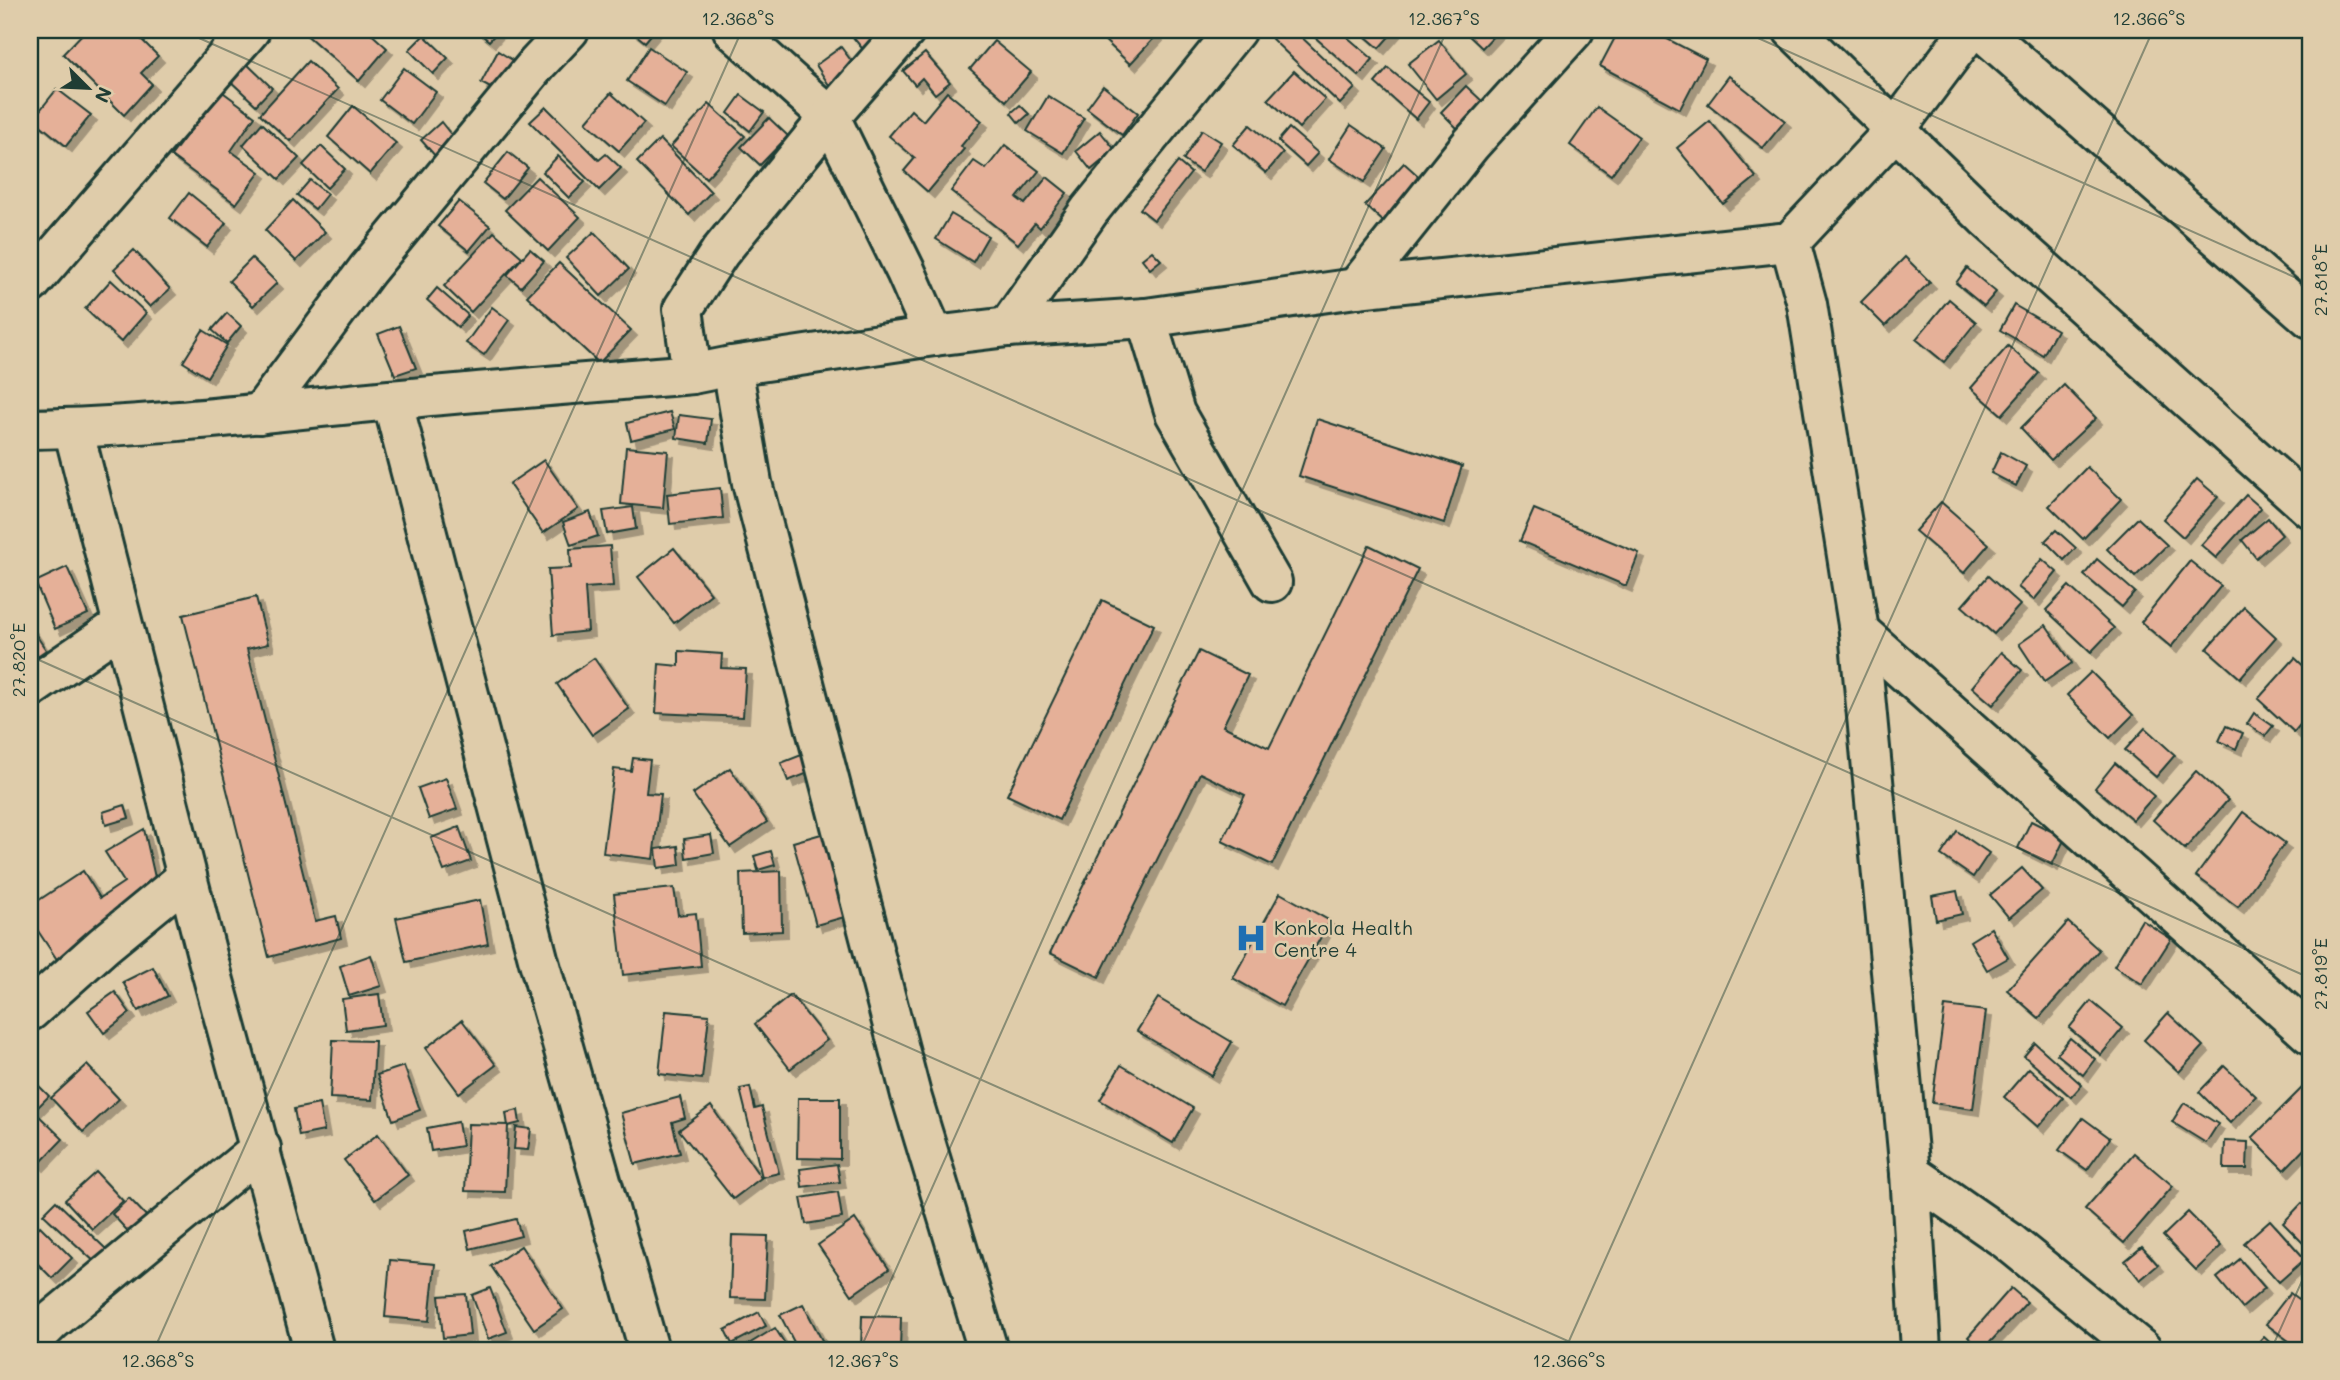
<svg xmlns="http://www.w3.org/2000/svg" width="2340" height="1380" viewBox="0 0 2340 1380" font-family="Mali,sans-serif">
<defs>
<filter id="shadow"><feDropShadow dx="6" dy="6" stdDeviation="0" flood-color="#0004"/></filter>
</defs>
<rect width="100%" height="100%" fill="#dfccaa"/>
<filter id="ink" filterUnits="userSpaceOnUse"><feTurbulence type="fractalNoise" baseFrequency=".0143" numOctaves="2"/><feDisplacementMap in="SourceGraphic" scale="14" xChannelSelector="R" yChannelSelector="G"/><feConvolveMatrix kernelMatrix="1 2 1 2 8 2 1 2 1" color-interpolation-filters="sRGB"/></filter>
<g filter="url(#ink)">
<!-- building -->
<g fill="#e5b098" stroke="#1f3d34" stroke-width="2" filter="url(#shadow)">
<path d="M86,30H132L158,56L141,73L152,84L124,115L63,54Z"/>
<path d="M301,30H367L387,48L359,81Z"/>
<path d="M476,30H499L489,41Z"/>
<path d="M630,30H655L645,42Z"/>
<path d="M860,30H877L883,38L865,52L852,36Z"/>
<path d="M1108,30H1152L1157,35L1130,64L1101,37Z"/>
<path d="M1280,30H1294L1355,88L1340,104L1272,39Z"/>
<path d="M1311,30H1339L1373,59L1359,76L1309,32Z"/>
<path d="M1358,30H1395L1379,48Z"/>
<path d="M1463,30H1499L1482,48Z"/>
<path d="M1619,30H1650L1706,59L1680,109L1600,66Z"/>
<path d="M424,35L448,58L433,74L409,50Z"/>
<path d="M1439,40L1466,74L1436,99L1408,64Z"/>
<path d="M994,41L1031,72L1006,101L970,69Z"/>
<path d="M649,47L687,72L665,106L627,81Z"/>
<path d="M841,47L855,66L829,85L816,65Z"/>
<path d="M498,51L514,61L498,92L481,83Z"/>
<path d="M925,53L950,82L935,94L922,78L915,85L903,71Z"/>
<path d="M244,61L272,88L256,105L227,78Z"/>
<path d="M308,61L338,89L290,141L260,114Z"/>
<path d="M404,68L436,92L412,124L380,100Z"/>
<path d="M1388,68L1429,102L1416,119L1375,83Z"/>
<path d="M1294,71L1325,99L1299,128L1268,99Z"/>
<path d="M1729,76L1785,121L1763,148L1708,104Z"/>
<path d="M1103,86L1138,113L1122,135L1087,108Z"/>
<path d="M1466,86L1484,103L1458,129L1441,112Z"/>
<path d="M57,89L91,115L66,146L33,119Z"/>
<path d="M220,90L255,116L231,151L260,172L236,204L171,156Z"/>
<path d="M947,92L982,121L961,146L964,149L928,192L904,171L915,158L889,136L911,110L923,121Z"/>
<path d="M611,93L644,123L619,151L586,122Z"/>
<path d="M741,95L764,112L750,131L728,113Z"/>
<path d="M1048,96L1084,118L1063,153L1027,131Z"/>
<path d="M709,104L745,136L706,178L671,146Z"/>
<path d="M1020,105L1029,114L1019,123L1011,113Z"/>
<path d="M353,106L396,143L370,174L328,137Z"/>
<path d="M546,107L599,160L606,154L621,168L599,190L530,122Z"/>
<path d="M1597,107L1639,137L1611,175L1570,145Z"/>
<path d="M769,118L788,136L760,165L741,147Z"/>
<path d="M1710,121L1756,177L1723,204L1677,148Z"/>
<path d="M441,122L456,141L437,158L421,140Z"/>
<path d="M262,123L299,158L279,179L243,145Z"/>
<path d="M1250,125L1283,153L1266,173L1233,145Z"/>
<path d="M1351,125L1386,149L1364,182L1329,159Z"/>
<path d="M1289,128L1318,153L1306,166L1278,141Z"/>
<path d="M1202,130L1221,142L1201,172L1183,160Z"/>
<path d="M1100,131L1115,150L1091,170L1076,151Z"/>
<path d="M660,139L711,192L689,215L637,162Z"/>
<path d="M1005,145L1039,171L1017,198L1025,204L1047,177L1067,193L1040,228L1035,223L1018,244L951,191L974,161L986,169Z"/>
<path d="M321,146L345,169L327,188L303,165Z"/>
<path d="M508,152L528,168L503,199L483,183Z"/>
<path d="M558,156L585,182L569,198L543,172Z"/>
<path d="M1178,162L1191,173L1154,220L1140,209Z"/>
<path d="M1404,163L1424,181L1386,224L1365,205Z"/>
<path d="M537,177L580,217L548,251L505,210Z"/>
<path d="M310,180L327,194L315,209L297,195Z"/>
<path d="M189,193L226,223L207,247L170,218Z"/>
<path d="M293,200L325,232L296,261L265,230Z"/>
<path d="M459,201L490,226L469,251L438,226Z"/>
<path d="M951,214L988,236L973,262L936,239Z"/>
<path d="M494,232L522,257L471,312L444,286Z"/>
<path d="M594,232L629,269L601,296L566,258Z"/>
<path d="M530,249L544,261L521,287L507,275Z"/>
<path d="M134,250L170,289L150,307L114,269Z"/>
<path d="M1152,251L1161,260L1150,269L1142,259Z"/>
<path d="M1905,257L1930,282L1885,326L1861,302Z"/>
<path d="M252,258L277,283L253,306L229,281Z"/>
<path d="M559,263L631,330L599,363L527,296Z"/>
<path d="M1967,268L1996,292L1984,306L1956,283Z"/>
<path d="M111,280L146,313L121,342L85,309Z"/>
<path d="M437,288L468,315L458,327L427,300Z"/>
<path d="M1949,299L1976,322L1944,362L1916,339Z"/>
<path d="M2014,305L2057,330L2043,355L2000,330Z"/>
<path d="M492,307L509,320L484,355L466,343Z"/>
<path d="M227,313L241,326L227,343L212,330Z"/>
<path d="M399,326L416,368L395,375L378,334Z"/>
<path d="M203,330L227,345L207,377L183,362Z"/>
<path d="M2008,346L2039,373L2002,415L1971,388Z"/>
<path d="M2064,385L2096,418L2051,460L2021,428Z"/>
<path d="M670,412L675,429L631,440L627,423Z"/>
<path d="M679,415L711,419L708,443L676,438Z"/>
<path d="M1317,419L1462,466L1444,523L1299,476Z"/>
<path d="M626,447L668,451L663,508L621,504Z"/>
<path d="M2001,452L2026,466L2016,486L1991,473Z"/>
<path d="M544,460L578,509L543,533L509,484Z"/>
<path d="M2087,467L2121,499L2083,539L2049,506Z"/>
<path d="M2197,479L2218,497L2183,537L2163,519Z"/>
<path d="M720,488L723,518L670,524L667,494Z"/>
<path d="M2246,495L2261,508L2216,558L2201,545Z"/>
<path d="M1941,502L1989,544L1964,573L1915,531Z"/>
<path d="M633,507L636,529L607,534L603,511Z"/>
<path d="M1534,509L1639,553L1626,586L1520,541Z"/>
<path d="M590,512L598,536L571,545L563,522Z"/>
<path d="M2138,518L2167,545L2135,577L2107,549Z"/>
<path d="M2268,518L2282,535L2256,558L2242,540Z"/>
<path d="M2056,530L2076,548L2064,560L2045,541Z"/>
<path d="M1369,545L1418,569L1272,865L1222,841L1245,795L1200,773L1099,977L1050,953L1199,651L1248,675L1223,726L1269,748Z"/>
<path d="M610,546L613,586L585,588L588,631L553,635L548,569L571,568L570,549Z"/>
<path d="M674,548L711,594L674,623L638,577Z"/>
<path d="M2042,559L2057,572L2034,600L2018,587Z"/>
<path d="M2097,559L2135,592L2122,607L2084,575Z"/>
<path d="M2190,561L2221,586L2171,647L2141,622Z"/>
<path d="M67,567L88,614L55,629L35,582Z"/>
<path d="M1988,576L2020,605L1994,634L1962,606Z"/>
<path d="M2069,586L2114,628L2091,652L2046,610Z"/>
<path d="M256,597L268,644L247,649L315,921L336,916L341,938L269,957L183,615Z"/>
<path d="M1102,600L1154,625L1059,820L1007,795Z"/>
<path d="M2244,607L2276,637L2240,678L2207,649Z"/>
<path d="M2046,625L2072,663L2044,682L2019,644Z"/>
<path d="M30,626L46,650L30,661Z"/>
<path d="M679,651L722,654L721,668L746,669L743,717L656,713L659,664L679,666Z"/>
<path d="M2001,652L2022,670L1993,705L1972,687Z"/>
<path d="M594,658L629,709L592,735L557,684Z"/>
<path d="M2295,658L2310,672V713L2294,732L2258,699Z"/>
<path d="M2091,672L2133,715L2110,738L2067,695Z"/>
<path d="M2254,713L2273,726L2265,736L2247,724Z"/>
<path d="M2226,726L2243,733L2236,749L2219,741Z"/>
<path d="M2145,728L2175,755L2156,777L2125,750Z"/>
<path d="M809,752L816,770L788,781L781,763Z"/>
<path d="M633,758L650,760L646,793L661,794L653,859L603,853L614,769L631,771Z"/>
<path d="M2115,763L2154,796L2133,820L2095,788Z"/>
<path d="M730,768L767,822L730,847L693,794Z"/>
<path d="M2196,771L2228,800L2185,849L2153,820Z"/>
<path d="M446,778L457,809L429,819L418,788Z"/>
<path d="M125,805L129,818L106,825L103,812Z"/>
<path d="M2243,812L2285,843L2238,907L2196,876Z"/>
<path d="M2031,821L2065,838L2052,865L2018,848Z"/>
<path d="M459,827L471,861L444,871L431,838Z"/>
<path d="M144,829L156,882L58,961L30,919V906L83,871L100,898L124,882L105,852Z"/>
<path d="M832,831L855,914L816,925L793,842Z"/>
<path d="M1957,831L1989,853L1973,877L1941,855Z"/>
<path d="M711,835L714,853L686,858L684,839Z"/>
<path d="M678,846L680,865L658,868L656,849Z"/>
<path d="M771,851L775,865L758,870L754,856Z"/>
<path d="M2022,868L2042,890L2009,918L1990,895Z"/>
<path d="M781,871L782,931L742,933L740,873Z"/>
<path d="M674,888L678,915L696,913L701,966L623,975L614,894Z"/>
<path d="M1957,891L1962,914L1936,920L1932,896Z"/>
<path d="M1280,893L1330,921L1282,1006L1233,978Z"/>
<path d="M480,900L488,944L406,962L396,918Z"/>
<path d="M2142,920L2171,939L2142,984L2114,966Z"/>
<path d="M2068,922L2099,950L2039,1018L2007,990Z"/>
<path d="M1991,928L2008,958L1987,970L1970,941Z"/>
<path d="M371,955L381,986L349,996L340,966Z"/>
<path d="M153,967L168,996L138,1011L123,982Z"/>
<path d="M115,992L130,1013L104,1033L88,1011Z"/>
<path d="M379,994L383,1025L346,1030L342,999Z"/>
<path d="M791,995L827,1040L790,1069L755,1024Z"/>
<path d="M1158,998L1232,1042L1212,1076L1137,1031Z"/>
<path d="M2091,1001L2123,1028L2101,1055L2069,1028Z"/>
<path d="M1945,1006L1986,1011L1973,1109L1932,1103Z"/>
<path d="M666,1011L709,1015L702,1079L659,1074Z"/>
<path d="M2168,1013L2203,1046L2179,1072L2144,1040Z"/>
<path d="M462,1020L496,1065L459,1093L426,1048Z"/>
<path d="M2070,1038L2095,1059L2083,1075L2057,1054Z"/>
<path d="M333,1040L375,1041L372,1100L330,1098Z"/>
<path d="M2035,1043L2082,1085L2071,1097L2024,1056Z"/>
<path d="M87,1065L119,1099L83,1132L51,1098Z"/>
<path d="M1121,1065L1193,1108L1173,1143L1100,1100Z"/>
<path d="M404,1066L420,1110L393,1120L377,1075Z"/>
<path d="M2224,1066L2256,1096L2230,1123L2199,1092Z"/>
<path d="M2029,1068L2063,1098L2038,1127L2004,1097Z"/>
<path d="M30,1077L49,1096L33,1112L30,1109Z"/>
<path d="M750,1087L755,1109L762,1107L779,1173L762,1177L740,1089Z"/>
<path d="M2302,1088L2310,1096V1143L2284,1170L2252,1138Z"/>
<path d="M680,1097L685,1118L672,1122L680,1153L635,1164L621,1113Z"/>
<path d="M798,1098H840V1159L797,1158Z"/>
<path d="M2184,1103L2218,1124L2206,1143L2172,1122Z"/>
<path d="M319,1104L324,1131L299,1136L294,1109Z"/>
<path d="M711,1106L761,1178L733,1199L679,1130Z"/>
<path d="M518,1110L520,1123L508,1126L506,1113Z"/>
<path d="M36,1113L63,1139L38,1165L30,1156V1119Z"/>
<path d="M2083,1118L2110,1138L2087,1170L2059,1150Z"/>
<path d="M458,1122L462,1146L431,1151L427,1128Z"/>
<path d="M468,1124L508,1125L505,1192L465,1191Z"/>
<path d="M516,1127L531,1129L528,1150L514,1149Z"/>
<path d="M378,1134L408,1175L375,1200L344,1160Z"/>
<path d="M2225,1141L2248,1142L2247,1169H2224Z"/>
<path d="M2134,1153L2173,1186L2124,1243L2085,1209Z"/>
<path d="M837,1164L840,1182L802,1187L800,1169Z"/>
<path d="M96,1172L123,1201L92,1229L65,1200Z"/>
<path d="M838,1192L842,1218L806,1224L801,1198Z"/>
<path d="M129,1198L151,1221L134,1238L112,1214Z"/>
<path d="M56,1201L108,1251L96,1263L43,1214Z"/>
<path d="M2302,1203L2310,1211V1250L2283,1223Z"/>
<path d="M2188,1212L2221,1246L2196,1270L2163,1236Z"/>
<path d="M516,1219L521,1236L470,1249L466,1231Z"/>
<path d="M855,1219L889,1269L852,1295L818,1245Z"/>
<path d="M2270,1220L2305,1259L2279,1282L2244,1243Z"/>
<path d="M40,1226L72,1258L52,1278L30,1256V1236Z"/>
<path d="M732,1235L768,1236L765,1299L730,1298Z"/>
<path d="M521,1246L563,1309L534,1329L491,1266Z"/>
<path d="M2142,1247L2158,1265L2140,1280L2125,1261Z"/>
<path d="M2240,1259L2265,1288L2242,1308L2217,1278Z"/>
<path d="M390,1260L435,1264L429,1321L385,1317Z"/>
<path d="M490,1288L507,1332L488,1339L472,1295Z"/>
<path d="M2011,1288L2027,1302L1983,1350L1968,1337Z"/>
<path d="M2290,1293L2310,1308V1350H2301L2266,1324Z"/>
<path d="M466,1294L470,1335L443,1338L439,1296Z"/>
<path d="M803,1304L827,1350H798L780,1315Z"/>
<path d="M759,1312L766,1326L732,1344L725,1330Z"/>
<path d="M862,1316L901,1317L900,1350H861Z"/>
<path d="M775,1328L789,1350H739Z"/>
<path d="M2264,1337L2278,1350H2252Z"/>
</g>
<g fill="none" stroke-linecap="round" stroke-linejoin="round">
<defs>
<g id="minor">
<path d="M733,30L830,117L906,272L934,336"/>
<path d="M1793,30L1985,217L2310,508"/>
<path d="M1981,30L2310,318"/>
<path d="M1790,242L1807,304L1859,631L1910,1173L1921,1350"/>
<path d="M30,284L250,30"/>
<path d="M1356,288L1471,144L1574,30"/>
<path d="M1146,318L1175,413L1272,582"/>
<path d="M1008,327L1090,210L1236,30"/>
<path d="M732,366L752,483L911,1095L988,1350"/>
<path d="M692,374L683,309L720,252L830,117L906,30"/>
<path d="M392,400L539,962L649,1350"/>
<path d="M260,414L367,270L537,64L569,30"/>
<path d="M73,428L208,959L314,1350"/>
<path d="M30,429C150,427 270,412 390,400C490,390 591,383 692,374L732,366L934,336L1008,327L1146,318L1356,288L1790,242L1896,129L1970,30"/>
<path d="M1859,631L2310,1034"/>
<path d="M30,688L122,625"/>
<path d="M30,1011L104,945L187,877"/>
<path d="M1910,1173L2008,1241L2142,1350"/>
<path d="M30,1343L52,1321L261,1148"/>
</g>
</defs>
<!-- minor casing -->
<use href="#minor" stroke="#1f3d34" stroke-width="44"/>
<!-- minor -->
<use href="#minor" stroke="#dfccaa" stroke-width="38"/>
</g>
</g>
<!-- ticks -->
<path fill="none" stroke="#1f3d34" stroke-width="2" stroke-opacity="0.45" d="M181,30L2310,978M1740,30L2310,284M30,43L36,30M30,656L1588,1350M154,1350L742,30M860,1350L1447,30M1565,1350L2153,30M2271,1350L2310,1263"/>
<!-- icons -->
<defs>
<symbol id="hospital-bare" viewBox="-9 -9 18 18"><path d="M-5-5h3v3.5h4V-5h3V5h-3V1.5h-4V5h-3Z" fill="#1f6fb2" stroke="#dfccaa" stroke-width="2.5" paint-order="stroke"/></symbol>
</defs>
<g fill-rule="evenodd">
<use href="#hospital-bare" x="1229" y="916" width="44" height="44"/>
</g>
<g text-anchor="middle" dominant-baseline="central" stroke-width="5" stroke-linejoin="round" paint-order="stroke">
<!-- poi labels -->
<g font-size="19" fill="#1f3d34" stroke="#dfccaa" text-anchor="start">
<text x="1274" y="927">Konkola Health<tspan x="1274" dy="22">Centre 4</tspan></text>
</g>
</g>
<!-- margin -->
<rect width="2340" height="1380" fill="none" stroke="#dfccaa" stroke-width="77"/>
<!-- north arrow -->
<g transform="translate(88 88) rotate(114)" stroke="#dfccaa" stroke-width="5" paint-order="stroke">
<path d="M0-5L12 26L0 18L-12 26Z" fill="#1f3d34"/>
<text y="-10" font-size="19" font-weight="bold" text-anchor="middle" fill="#1f3d34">N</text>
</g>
<rect x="38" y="38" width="2264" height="1304" fill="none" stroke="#1f3d34" stroke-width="2.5"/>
<g font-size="18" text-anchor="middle" fill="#1f3d34">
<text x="738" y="25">12.368°S</text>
<text x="1444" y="25">12.367°S</text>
<text x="2149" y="25">12.366°S</text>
<text transform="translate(2321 280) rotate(-90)" y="6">27.818°E</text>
<text transform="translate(19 660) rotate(-90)" y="6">27.820°E</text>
<text transform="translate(2321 974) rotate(-90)" y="6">27.819°E</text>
<text x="158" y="1367">12.368°S</text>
<text x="863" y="1367">12.367°S</text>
<text x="1569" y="1367">12.366°S</text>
</g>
</svg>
